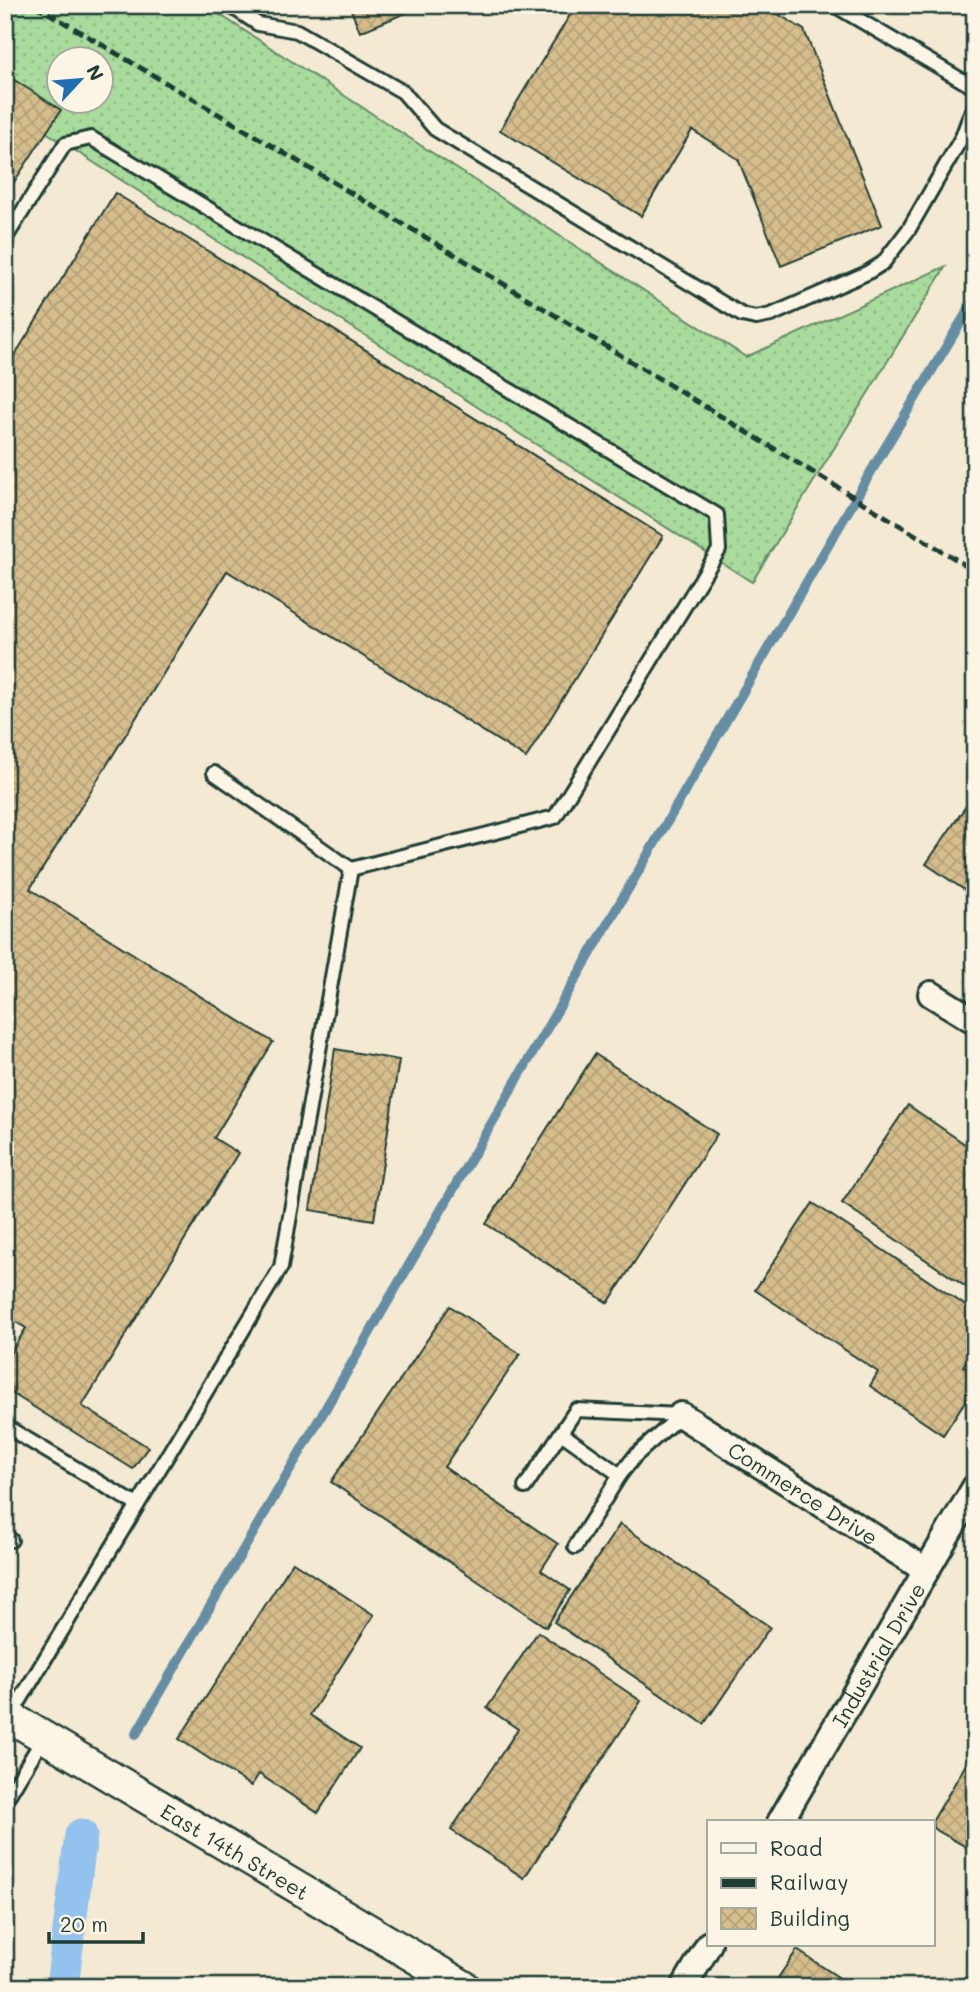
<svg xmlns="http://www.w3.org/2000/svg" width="980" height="1992" viewBox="0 0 980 1992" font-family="Mali,sans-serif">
<defs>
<pattern id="grass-dots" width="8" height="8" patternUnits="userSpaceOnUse" patternTransform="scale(1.75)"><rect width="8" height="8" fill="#a9db9d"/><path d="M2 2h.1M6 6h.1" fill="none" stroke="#91bd88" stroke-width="1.8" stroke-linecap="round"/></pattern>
<pattern id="building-cross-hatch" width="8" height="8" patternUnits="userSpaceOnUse" patternTransform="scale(1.75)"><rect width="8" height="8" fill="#d6bd8c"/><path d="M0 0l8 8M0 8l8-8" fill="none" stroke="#b7a379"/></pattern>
</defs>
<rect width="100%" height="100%" fill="#f4ead3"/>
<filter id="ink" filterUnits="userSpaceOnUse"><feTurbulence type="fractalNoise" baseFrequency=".0143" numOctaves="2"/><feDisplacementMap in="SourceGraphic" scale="14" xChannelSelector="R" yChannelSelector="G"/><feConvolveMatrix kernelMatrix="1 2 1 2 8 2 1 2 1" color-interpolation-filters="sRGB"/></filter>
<g filter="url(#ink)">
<!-- grass -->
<path fill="url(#grass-dots)" stroke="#648c68" stroke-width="2" fill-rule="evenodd" d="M5,5H205L746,357L946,266L752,582L5,106ZM60,60H102V102H60Z"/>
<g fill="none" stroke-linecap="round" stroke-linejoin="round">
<!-- stream -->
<path stroke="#658da4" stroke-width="10" d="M136,1734L879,458L975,299"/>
<!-- canal -->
<path stroke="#94c2ee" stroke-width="33" d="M62,1987L81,1835"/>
</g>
<!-- building -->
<g fill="url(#building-cross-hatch)" stroke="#1f3d34" stroke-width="2">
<path d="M349,5H425L360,32Z"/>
<path d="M576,5H763L804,30L882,225L781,266L738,159L692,130L641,216L500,130Z"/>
<path d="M5,74L61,110L5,196Z"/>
<path d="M115,193L663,536L526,758L227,571L30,889L273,1042L214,1138L238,1153L82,1406L148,1447L133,1469L5,1389V1362L26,1328L5,1316V371Z"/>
<path d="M975,793V897L926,864Z"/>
<path d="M335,1049L399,1060L374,1220L310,1210Z"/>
<path d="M595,1054L717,1134L608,1303L486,1224Z"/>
<path d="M908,1105L975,1151V1293L842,1203Z"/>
<path d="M813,1203L975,1312V1348L963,1366L975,1374V1386L943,1435L870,1386L878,1372L755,1290Z"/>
<path d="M450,1306L520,1354L444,1467L558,1544L541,1570L570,1590L546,1627L331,1482Z"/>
<path d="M620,1524L770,1627L704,1724L554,1622Z"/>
<path d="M293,1562L374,1615L310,1715L360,1748L318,1813L259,1774L251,1786L179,1739Z"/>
<path d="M538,1632L641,1701L524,1878L451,1830L518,1729L487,1708Z"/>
<path d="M975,1749V1852L933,1828L932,1822Z"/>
<path d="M797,1950L850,1985L848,1987H772Z"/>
</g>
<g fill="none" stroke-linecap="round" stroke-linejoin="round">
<defs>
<g id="service">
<path d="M229,5L258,24L297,31L403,92L435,129L742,315L756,318L771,315L867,273L883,263L909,229L962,137L975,102"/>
<path d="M834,5L975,88"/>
<path d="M5,239L65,144L91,138L717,515L719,550L555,817L351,869L214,773"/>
<path d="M5,1426L137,1505"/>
<path d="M561,1433L620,1475"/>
<path d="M525,1487L576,1410L681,1415"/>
<path d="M5,1537L11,1540"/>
<path d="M575,1547L620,1475L635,1456L681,1415"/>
<path d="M10,1717L281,1267L351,869"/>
<path d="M5,1801L44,1737"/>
</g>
<g id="minor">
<path d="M931,994L975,1021"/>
<path id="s1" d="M681,1415L926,1570"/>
<path id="s2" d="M780,1822L975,1487"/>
<path d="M684,1987L709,1944"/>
</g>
<g id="tertiary">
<path id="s3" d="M5,1714L465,1987"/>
</g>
</defs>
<!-- service casing -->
<use href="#service" stroke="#1f3d34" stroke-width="18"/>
<!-- minor casing -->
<use href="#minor" stroke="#1f3d34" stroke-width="30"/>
<!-- tertiary casing -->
<use href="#tertiary" stroke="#1f3d34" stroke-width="35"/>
<!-- service -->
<use href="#service" stroke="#fcf5e5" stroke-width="12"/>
<!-- minor -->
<use href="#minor" stroke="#fcf5e5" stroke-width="24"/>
<!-- tertiary -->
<use href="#tertiary" stroke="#fcf5e5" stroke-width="30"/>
<!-- rail -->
<path stroke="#1f3d34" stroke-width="5" stroke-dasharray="10 5" stroke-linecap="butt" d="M35,5L484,272L975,571"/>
</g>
</g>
<g text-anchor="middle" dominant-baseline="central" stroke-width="5" stroke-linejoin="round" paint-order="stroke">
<!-- street labels -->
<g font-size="21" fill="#1f3d34" stroke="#fcf5e5">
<text stroke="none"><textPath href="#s1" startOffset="145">Commerce Drive</textPath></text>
<text stroke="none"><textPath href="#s2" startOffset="194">Industrial Drive</textPath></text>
<text stroke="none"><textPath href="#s3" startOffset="268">East 14th Street</textPath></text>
</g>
</g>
<!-- margin -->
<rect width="980" height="1992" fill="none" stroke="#fcf5e5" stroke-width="28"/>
<rect x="14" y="14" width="952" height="1964" fill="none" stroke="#1f3d34" stroke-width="2.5" filter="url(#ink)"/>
<!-- legend -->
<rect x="707" y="1820" width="228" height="126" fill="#fcf5e5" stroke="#a4ab9e" stroke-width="2"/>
<rect x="721" y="1843" width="35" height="10" fill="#fcf5e5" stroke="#a4ab9e" stroke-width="2"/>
<text x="770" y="1856" font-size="21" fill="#1f3d34">Road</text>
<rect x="721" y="1878" width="35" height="10" fill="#1f3d34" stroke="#a4ab9e" stroke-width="2"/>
<text x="770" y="1890" font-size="21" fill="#1f3d34">Railway</text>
<rect x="721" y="1908" width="35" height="21" fill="url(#building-cross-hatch)" stroke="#a4ab9e" stroke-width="2"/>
<text x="770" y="1926" font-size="21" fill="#1f3d34">Building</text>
<!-- north arrow -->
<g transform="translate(80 80) rotate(64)"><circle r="33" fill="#fcf5e5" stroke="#a4ab9e" stroke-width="2"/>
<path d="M0-5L12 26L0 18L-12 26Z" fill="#1f6fb2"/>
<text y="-10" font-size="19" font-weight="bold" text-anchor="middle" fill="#1f3d34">N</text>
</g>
<!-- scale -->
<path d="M49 1932v10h94v-10" fill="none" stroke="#1f3d34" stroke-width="3.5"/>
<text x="60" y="1932" font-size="21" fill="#1f3d34" stroke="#fcf5e5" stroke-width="5" paint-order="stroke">20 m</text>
</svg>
